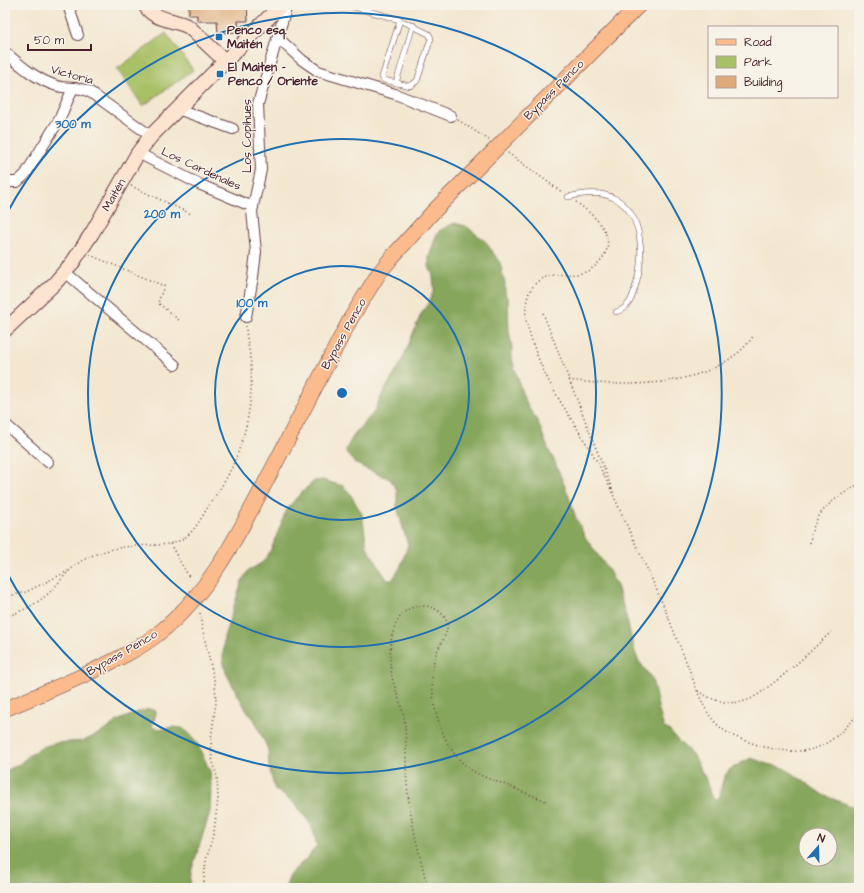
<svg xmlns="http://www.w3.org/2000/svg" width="864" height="893" viewBox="0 0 864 893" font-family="'Architects Daughter',sans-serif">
<rect width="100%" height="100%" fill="#f7f3e8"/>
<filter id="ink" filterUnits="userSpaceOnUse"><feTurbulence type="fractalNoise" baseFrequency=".025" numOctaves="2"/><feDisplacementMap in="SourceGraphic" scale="8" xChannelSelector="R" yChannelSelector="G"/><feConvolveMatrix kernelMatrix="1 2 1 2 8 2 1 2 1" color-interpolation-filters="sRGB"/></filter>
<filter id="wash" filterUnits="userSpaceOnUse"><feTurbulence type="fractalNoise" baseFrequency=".012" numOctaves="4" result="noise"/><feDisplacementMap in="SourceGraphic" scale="16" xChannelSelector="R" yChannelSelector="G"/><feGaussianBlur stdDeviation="0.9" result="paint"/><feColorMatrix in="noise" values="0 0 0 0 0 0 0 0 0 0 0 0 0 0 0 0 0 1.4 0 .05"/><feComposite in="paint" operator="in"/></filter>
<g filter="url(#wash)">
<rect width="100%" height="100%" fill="#f3e7d0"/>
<!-- green -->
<path fill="#a8c066" stroke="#797048" d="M166,33L193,70L143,106L117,69Z"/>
<!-- forest -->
<g fill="#86a65b" stroke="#686243" fill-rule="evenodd">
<path d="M454,223L466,226L486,242L500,263L505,284V293L508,300L509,331L512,347V359L522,393L528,407L538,422L549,451L554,460L568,494L576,518L585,537L608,569L617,586L626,616L634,649L638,660L652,679L659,711L664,728L669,730L678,741L692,754L708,783L713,798L715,800L718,798L724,777L729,770L743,762L751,758L767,764L785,768L823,795L859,809V888H285L290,874L309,856L317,845C315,839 314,831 311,826C304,812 289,797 275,790L269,767L268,750L266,745L254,719L248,713L226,673L223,659L224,637L242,581L248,571L263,562L271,550L286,511L297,497L314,481L322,480L326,481L343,486L349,492L362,514L367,547L386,578L388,580H392L400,568L408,545L397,507V490L390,479L362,467L354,462L347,454L346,449L355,433L374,412L382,395L401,363L421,314L428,304L434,290L433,276L429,266V257L436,236L439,231ZM806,835H830V859H806Z"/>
<path d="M150,709L155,711L156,714L152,726L154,728L164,729L172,727L182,728L190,734L197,743L210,771L211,786L210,812L191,872L190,888H5V771L18,765L32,753L45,746L56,743L84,741L106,730L117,721L138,712Z"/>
</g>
<g id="blocks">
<!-- building -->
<path fill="#ddab79" d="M189,5H247L248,21H238L239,32L218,33L217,21H197V15H189Z"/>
</g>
</g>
<g filter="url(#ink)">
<use href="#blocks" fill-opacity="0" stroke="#633d44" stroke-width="1"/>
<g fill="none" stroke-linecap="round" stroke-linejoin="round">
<defs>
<g id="lane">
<path d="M347,5L400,20"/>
<path d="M400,20L429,34L431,38L417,81L410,86L384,80L382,77Z"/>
<path d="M396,83L413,25"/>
<path d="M568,197C583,193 602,191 616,199C644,216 644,257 636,284C633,296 630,308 616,312"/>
</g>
<g id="street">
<path d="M68,5L78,35"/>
<path d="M278,38L302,60L318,71L395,94L451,116"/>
<path d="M5,52C21,66 37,80 57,86C68,89 80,86 90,92L151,136"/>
<path d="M178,109L233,129"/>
<path d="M138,153L201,185L253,207"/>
<path d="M5,182H17L25,175L59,120L73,88"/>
<path d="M65,272L175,365"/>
<path d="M246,317L253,277L256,252L252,211L261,170L258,104L287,5"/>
<path d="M5,424L48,462"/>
</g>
<g id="secondary">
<path d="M145,5C154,21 174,19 189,27L225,61"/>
<path d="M5,330L55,283L73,262L92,233L138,153L151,136L281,5"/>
</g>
<g id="primary">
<path d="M628,16L639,5"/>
<path d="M5,709C30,699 55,688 80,677C107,664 135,652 159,633C213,590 241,528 273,468C299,418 325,368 351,318L379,273L393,256L433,212"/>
</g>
</defs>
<!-- lane casing -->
<use href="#lane" stroke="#633d44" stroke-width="6"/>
<!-- street casing -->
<use href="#street" stroke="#633d44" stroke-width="12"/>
<!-- secondary casing -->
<use href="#secondary" stroke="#633d44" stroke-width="16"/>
<!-- primary casing -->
<use href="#primary" stroke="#633d44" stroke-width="16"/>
<!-- path -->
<g stroke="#633d44" stroke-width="1.5" stroke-dasharray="1 3" stroke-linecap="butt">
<path d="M458,120L489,140"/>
<path d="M508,153L563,193"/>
<path d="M131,186L191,214"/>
<path d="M576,202C594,215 620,237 601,260C596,266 590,271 582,273C566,277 550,270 536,283C526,292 525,307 526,320C528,329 531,338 534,347C548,388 574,421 595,458C608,482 618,506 629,530C642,558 655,585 667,614C674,632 682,651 689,669C697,690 704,714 721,728C732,737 748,742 761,746C809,758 827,750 859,713"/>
<path d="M90,255L164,286L158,303L180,321"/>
<path d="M543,313L614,494"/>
<path d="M569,380C626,388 718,389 754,335"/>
<path d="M810,543C813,511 834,499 859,484"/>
<path d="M170,544L189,577"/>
<path d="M5,597L26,592L68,571"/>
<path d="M200,613L202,627L215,684L216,702L211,739L212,758L217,777L218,799L214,831L206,860L203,888"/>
<path d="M5,617C23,611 39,603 52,590C63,578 72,565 87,558C102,551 118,547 134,546C148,545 163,546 176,542C192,537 200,520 208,507C214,498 220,489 226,479C244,445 253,408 251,368C251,354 246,341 246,326"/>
<path d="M698,691C712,701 731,706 748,700C755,697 762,692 768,687C791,670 811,651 831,632"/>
<path d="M428,888C419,854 410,819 407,784C405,762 407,740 404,718C402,704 395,691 392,677C387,654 389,603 425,606C433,607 441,611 445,618C452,630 440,643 436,654C430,671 432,691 435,708C441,734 452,759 476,773C485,778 496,781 506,785C520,791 534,796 548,802"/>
</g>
<!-- lane -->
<use href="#lane" stroke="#fff" stroke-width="5"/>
<!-- street -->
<use href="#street" stroke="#fff" stroke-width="10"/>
<!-- secondary -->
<use href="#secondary" stroke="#fde4d1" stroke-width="14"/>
<!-- primary -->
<use href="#primary" stroke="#fbbb8c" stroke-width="15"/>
<defs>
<path id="primary-bridge" d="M433,212L628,16"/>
</defs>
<!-- primary-bridge casing -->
<use href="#primary-bridge" stroke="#633d44" stroke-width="16" stroke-linecap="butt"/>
<!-- primary-bridge -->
<use href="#primary-bridge" stroke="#fbbb8c" stroke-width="15"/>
</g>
</g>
<!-- distance rings -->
<g fill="none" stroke="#1f6fb2" stroke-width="2">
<circle cx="342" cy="393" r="127"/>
<circle cx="342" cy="393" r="254"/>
<path d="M6 215A380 380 0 1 1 6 571"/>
</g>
<!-- markers -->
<g fill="#1f6fb2" stroke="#f7f3e8" stroke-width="1.5">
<rect x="215" y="33" width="8" height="8" rx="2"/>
<rect x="216" y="70" width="8" height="8" rx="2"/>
</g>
<g text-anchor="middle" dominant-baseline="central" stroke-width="3" stroke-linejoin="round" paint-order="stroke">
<!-- poi labels -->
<g font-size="12" font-weight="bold" fill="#4a1f2b" stroke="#f7f3e8" text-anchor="start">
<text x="227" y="30">Penco esq.<tspan x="227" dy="14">Maitén</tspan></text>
<text x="228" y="67">El Maiten -<tspan x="228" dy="14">Penco / Oriente</tspan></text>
</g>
<!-- street labels -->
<g font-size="12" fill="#4a1f2b" stroke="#f7f3e8">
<text transform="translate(72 75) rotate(16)">Victoria</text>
<text transform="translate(554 90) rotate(-45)">Bypass Penco</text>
<text transform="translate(247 136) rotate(-90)">Los Copihues</text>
<text transform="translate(201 169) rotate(25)">Los Cardenales</text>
<text transform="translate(114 195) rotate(-60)">Maitén</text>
<text transform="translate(344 334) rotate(-61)">Bypass Penco</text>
<text transform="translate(122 653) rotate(-30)">Bypass Penco</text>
</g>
</g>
<circle cx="342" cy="393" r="6" fill="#1f6fb2" stroke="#f7f3e8" stroke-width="2"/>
<g font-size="12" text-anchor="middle" font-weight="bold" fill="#1f6fb2" stroke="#f7f3e8" stroke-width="3" stroke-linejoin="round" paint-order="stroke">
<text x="73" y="128">300 m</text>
<text x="162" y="218">200 m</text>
<text x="252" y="307">100 m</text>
</g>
<!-- margin -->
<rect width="864" height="893" fill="none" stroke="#f7f3e8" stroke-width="20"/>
<!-- legend -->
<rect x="708" y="26" width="130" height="72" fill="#f7f3e8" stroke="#b29e9c"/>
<rect x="716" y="39" width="20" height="6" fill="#fbbb8c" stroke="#b29e9c"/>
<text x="744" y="46" font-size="12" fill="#4a1f2b">Road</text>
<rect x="716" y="56" width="20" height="12" fill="#a8c066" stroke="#b29e9c"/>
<text x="744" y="66" font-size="12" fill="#4a1f2b">Park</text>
<rect x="716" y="76" width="20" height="12" fill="#ddab79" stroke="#b29e9c"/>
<text x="744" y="86" font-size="12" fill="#4a1f2b">Building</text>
<!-- north arrow -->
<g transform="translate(818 847) rotate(20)"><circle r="19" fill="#f7f3e8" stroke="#b29e9c"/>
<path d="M0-3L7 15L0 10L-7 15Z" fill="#1f6fb2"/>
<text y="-6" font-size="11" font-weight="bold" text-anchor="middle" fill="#4a1f2b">N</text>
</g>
<!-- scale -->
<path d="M28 44v6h63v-6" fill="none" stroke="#4a1f2b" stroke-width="2"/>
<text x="34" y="44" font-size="12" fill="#4a1f2b" stroke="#f7f3e8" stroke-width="3" paint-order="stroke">50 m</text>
</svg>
